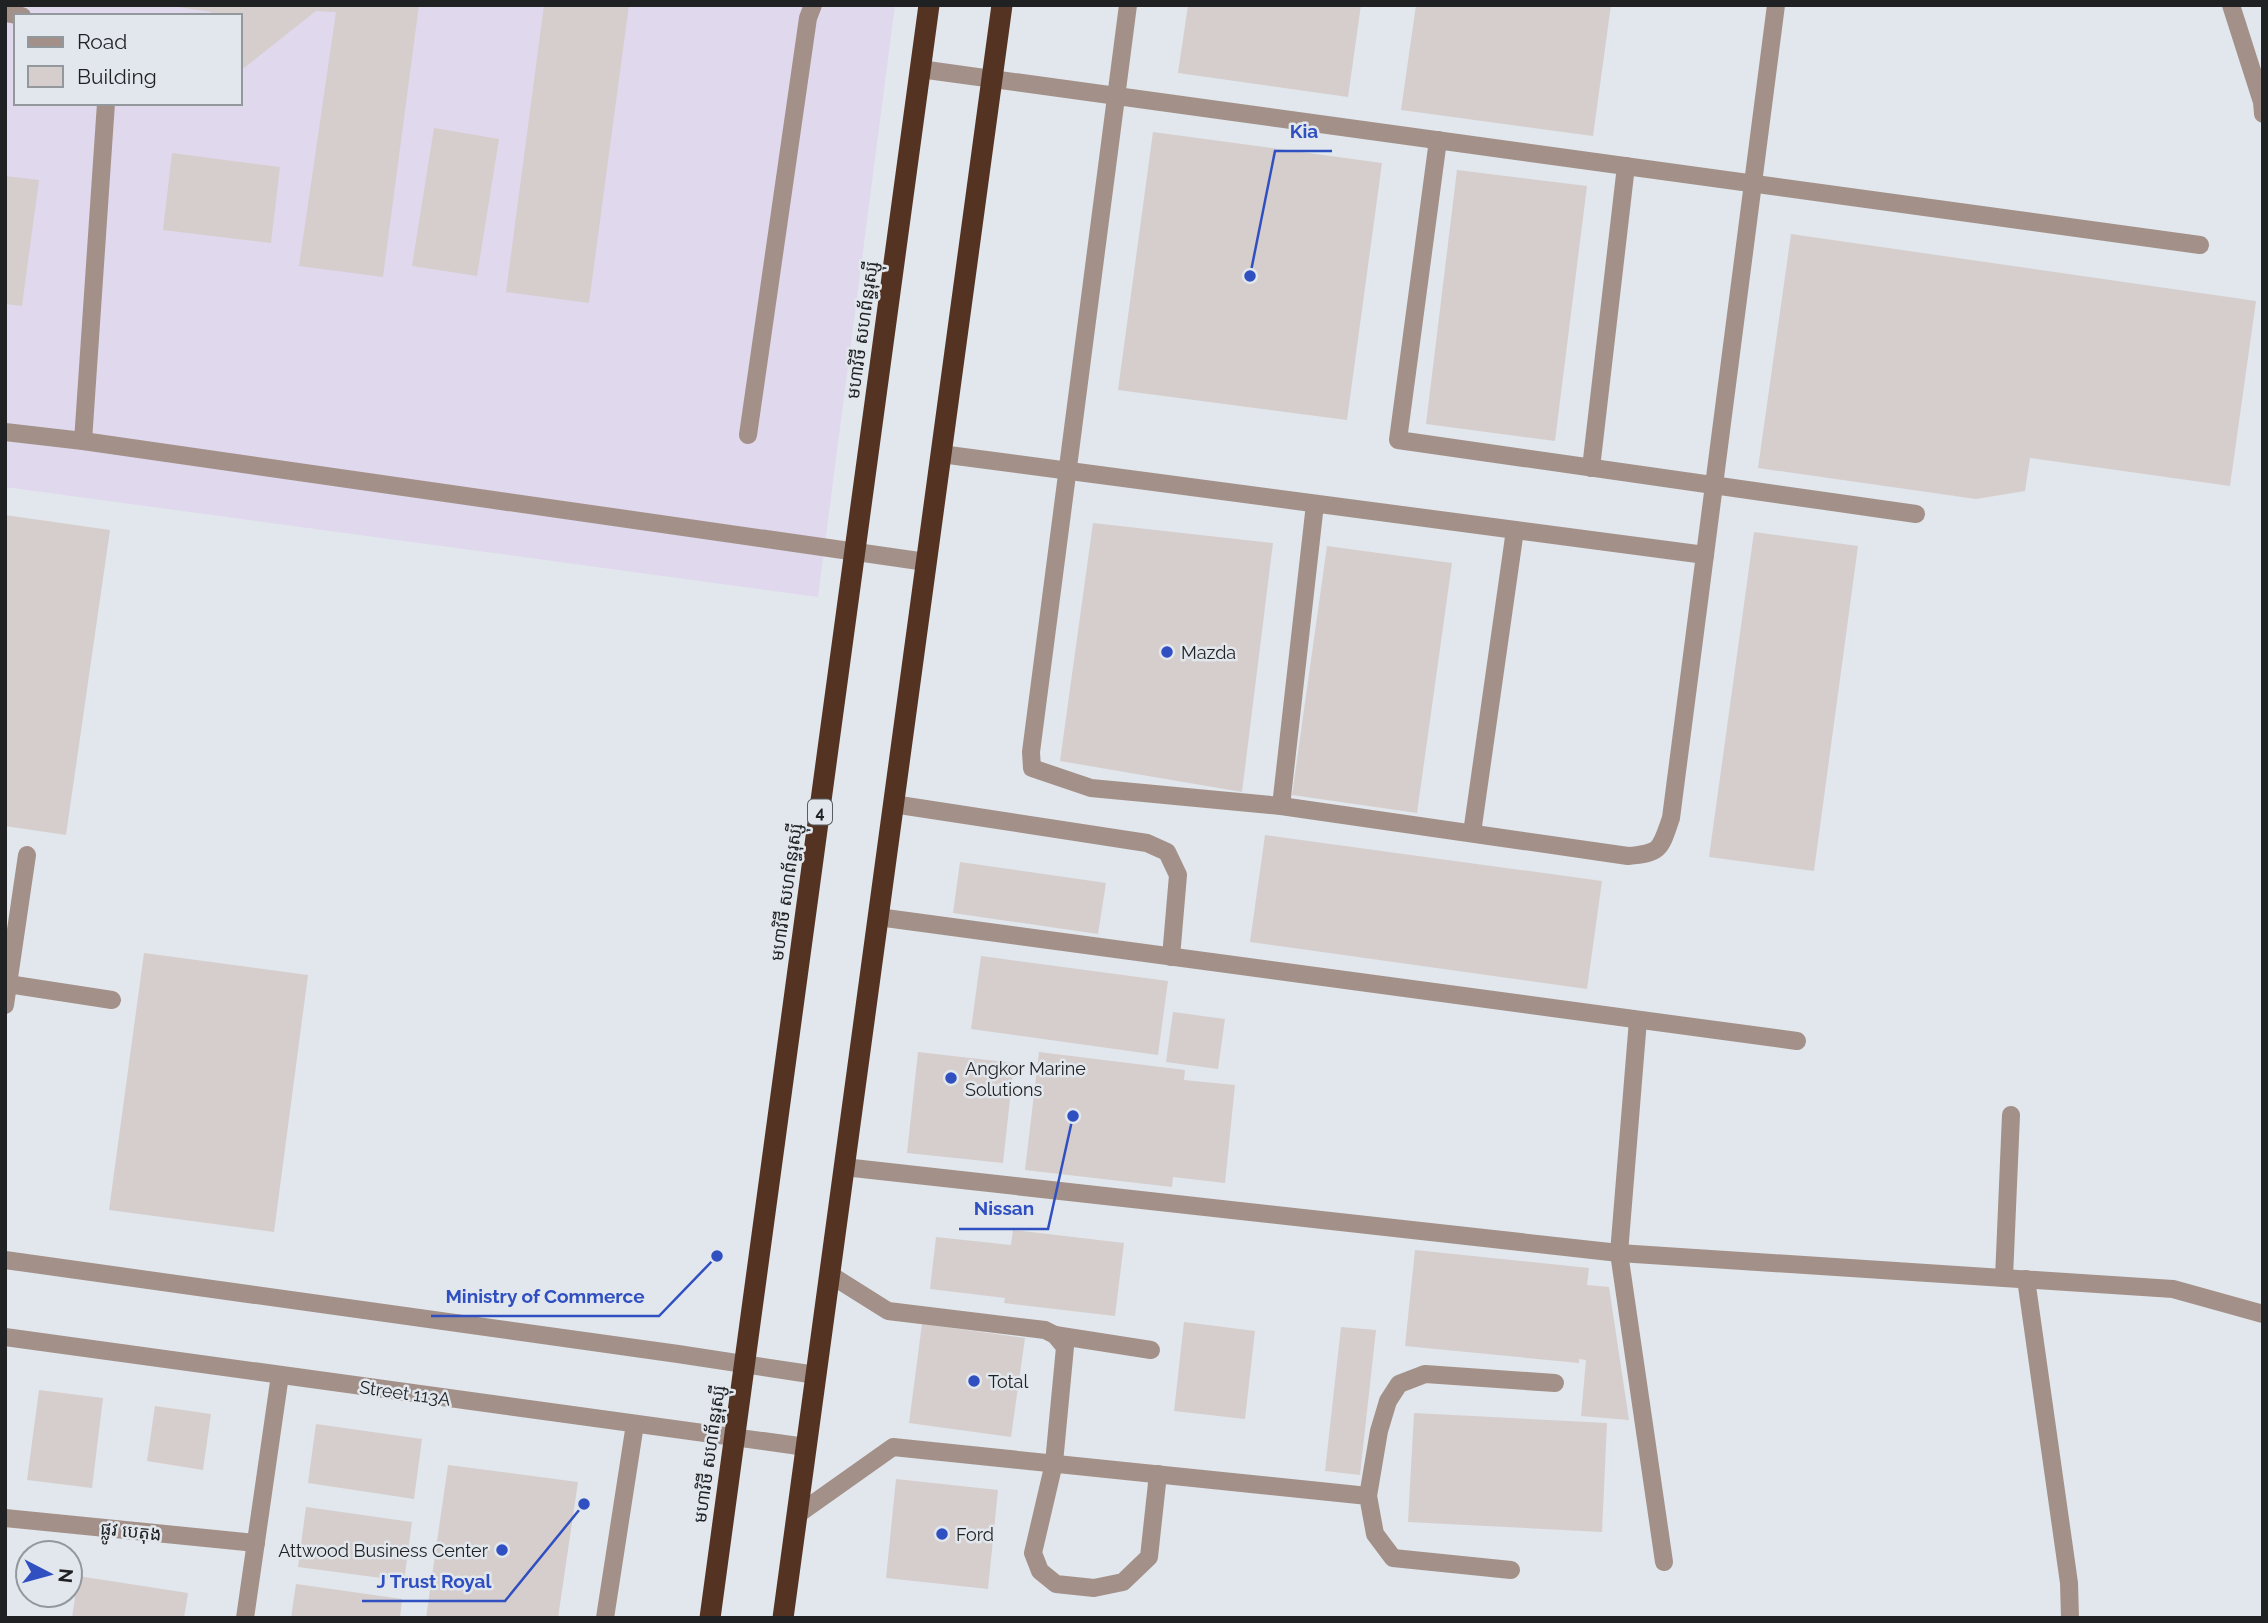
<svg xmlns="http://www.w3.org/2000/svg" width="2268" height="1623" viewBox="0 0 2268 1623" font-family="Raleway,'Noto Sans Khmer',sans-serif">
<rect width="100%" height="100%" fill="#e1e7ed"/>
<!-- education -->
<path fill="#e0d8ed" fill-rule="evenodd" d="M5,5H895L818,597L5,487ZM16,16H240V103H16Z"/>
<!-- building -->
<g fill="#d6cecc">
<path d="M165,5H419L383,277L299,266L336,12L316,11L244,68L240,61V16H213L211,12Z"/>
<path d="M544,5H629L589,303L506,292Z"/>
<path d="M1188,5H1361L1348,97L1178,73Z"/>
<path d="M1416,5H1611L1593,136L1401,110Z"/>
<path d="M434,128L499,139L477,276L412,266Z"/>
<path d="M1153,132L1382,163L1347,420L1118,390Z"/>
<path d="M172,153L280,167L271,243L163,230Z"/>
<path d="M1457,170L1587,186L1555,441L1426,424Z"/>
<path d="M5,176L39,180L22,306L5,304Z"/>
<path d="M1791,234L2256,301L2230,486L2030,458L2025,491L1976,499L1758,468Z"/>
<path d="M5,515L110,530L66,835L5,826Z"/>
<path d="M1093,523L1273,543L1242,792L1060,761Z"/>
<path d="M1754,532L1858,546L1814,871L1709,857Z"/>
<path d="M1327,546L1452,563L1417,813L1292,795Z"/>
<path d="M1265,835L1602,881L1587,989L1250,942Z"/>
<path d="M960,862L1106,883L1098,934L953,913Z"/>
<path d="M144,953L308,975L274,1232L109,1210Z"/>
<path d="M981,956L1168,981L1158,1055L971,1029Z"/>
<path d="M1173,1012L1225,1019L1218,1069L1166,1062Z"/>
<path d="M918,1052L1014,1063L1003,1163L907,1153Z"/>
<path d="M1039,1052L1185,1070L1184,1080L1235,1085L1225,1183L1173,1177L1172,1187L1025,1170Z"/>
<path d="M1013,1230L1124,1243L1115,1316L1004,1303L1005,1298L930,1289L936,1237L1011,1245Z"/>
<path d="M1415,1250L1589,1268L1587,1285L1609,1287L1629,1420L1581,1416L1586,1360L1579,1359V1363L1405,1346Z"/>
<path d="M1184,1322L1255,1331L1245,1419L1174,1411Z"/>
<path d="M922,1324L1025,1338L1011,1437L909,1423Z"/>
<path d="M1341,1327L1376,1330L1360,1475L1325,1471Z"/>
<path d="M39,1390L103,1398L92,1488L27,1480Z"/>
<path d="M155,1406L211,1414L203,1470L147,1461Z"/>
<path d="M1414,1413L1607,1423L1602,1532L1408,1522Z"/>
<path d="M316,1424L422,1439L414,1499L308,1483Z"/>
<path d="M448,1465L578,1482L558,1618H426Z"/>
<path d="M896,1479L998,1490L988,1589L886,1578Z"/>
<path d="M306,1507L412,1522L404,1581L298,1567Z"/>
<path d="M78,1576L188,1593L184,1618H72Z"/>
<path d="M296,1584L402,1599L400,1618H291Z"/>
</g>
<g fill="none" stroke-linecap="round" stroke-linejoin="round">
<!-- lane -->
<g stroke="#a39189" stroke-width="18">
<path d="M1128,5L1031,752L1032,768L1091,788L1281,806L1628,856C1662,853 1660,849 1671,818L1776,5"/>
<path d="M5,13L22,16"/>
<path d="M920,69L2200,245"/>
<path d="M1438,140L1398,440L1916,514"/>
<path d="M5,432L83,441L926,562"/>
<path d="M748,435L808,18L813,5"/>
<path d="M83,441L106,103"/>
<path d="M941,454L1705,555"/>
<path d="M1591,468L1626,166"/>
<path d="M893,804L1147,843L1167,852L1178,875L1171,957"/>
<path d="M1281,806L1315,504"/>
<path d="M1472,833L1515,530"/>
<path d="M878,917L1797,1041"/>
<path d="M8,984L112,1000"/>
<path d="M5,1005L27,855"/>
<path d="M1638,1020L1619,1253L1664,1562"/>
<path d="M5,1260L678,1354L816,1375"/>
<path d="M829,1274L888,1311L1045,1330L1055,1335L1065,1347L1054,1463L1033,1553L1040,1571L1056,1584L1094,1588L1123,1582L1149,1557L1158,1474"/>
<path d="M2004,1278L2011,1115"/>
<path d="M1055,1335L1151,1350"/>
<path d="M1368,1496L1379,1431L1388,1401L1399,1384L1425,1374L1555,1383"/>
<path d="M797,1515L893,1447L1368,1496L1375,1534L1393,1558L1511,1570"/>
<path d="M605,1618L635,1424"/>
</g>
<!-- street -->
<g stroke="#a39189" stroke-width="18">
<path d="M2231,5L2262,102L2263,114"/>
<path d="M844,1167L1619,1253L2173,1289L2263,1314"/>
<path d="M2026,1279L2069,1583L2070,1618"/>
<path d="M5,1337L806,1447"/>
<path d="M5,1518L256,1543"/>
<path d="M245,1618L280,1375"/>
</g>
<!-- highway -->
<g stroke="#553323" stroke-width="21">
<path d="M710,1618L929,5"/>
<path d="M783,1618L1002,5"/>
</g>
</g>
<!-- markers -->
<g fill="#304fc0" stroke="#e1e7ed" stroke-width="2.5">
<circle cx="1167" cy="652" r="7"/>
<circle cx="951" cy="1078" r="7"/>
<circle cx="974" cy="1381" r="7"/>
<circle cx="942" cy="1534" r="7"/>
<circle cx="502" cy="1550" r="7"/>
</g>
<g text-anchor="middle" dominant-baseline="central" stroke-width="5" stroke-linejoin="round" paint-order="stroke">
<!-- shield labels -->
<rect fill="#e1e7ed" stroke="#595c60" stroke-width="2" x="808" y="799.5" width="24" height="25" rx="5"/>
<g font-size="16" font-weight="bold" fill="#1f2123">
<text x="820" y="812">4</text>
</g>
<!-- street labels -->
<g font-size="18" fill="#1f2123" stroke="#e1e7ed">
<text transform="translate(862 330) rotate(-82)">មហាវិថី សហព័ន្ធរុស្ស៊ី</text>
<text transform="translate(786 892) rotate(-82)">មហាវិថី សហព័ន្ធរុស្ស៊ី</text>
<text transform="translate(405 1393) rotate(8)">Street 113A</text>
<text transform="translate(709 1454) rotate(-82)">មហាវិថី សហព័ន្ធរុស្ស៊ី</text>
<text transform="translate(131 1531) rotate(6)">ផ្លូវ បេតុង</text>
</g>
<!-- poi labels -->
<g font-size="18" fill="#1f2123" stroke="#e1e7ed" text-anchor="start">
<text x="1181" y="652">Mazda</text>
<text x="965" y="1068">Angkor Marine<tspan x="965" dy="21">Solutions</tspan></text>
<text x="988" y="1381">Total</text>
<text x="956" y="1534">Ford</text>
<text x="488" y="1550" text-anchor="end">Attwood Business Center</text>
</g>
</g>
<!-- callouts -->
<path fill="none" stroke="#304fc0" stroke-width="2.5" d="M1250 276L1275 151H1332M1073 1116L1048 1229H959M717 1256L659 1316H431M584 1504L505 1601H362"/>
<g fill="#304fc0" stroke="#e1e7ed" stroke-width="2.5">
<circle cx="1250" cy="276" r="7"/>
<circle cx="1073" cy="1116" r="7"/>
<circle cx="717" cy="1256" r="7"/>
<circle cx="584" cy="1504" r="7"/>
</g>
<g font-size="19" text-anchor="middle" font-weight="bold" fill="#304fc0" stroke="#e1e7ed" stroke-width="5" stroke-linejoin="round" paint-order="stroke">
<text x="1304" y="138">Kia</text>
<text x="1004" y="1215">Nissan</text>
<text x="545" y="1303">Ministry of Commerce</text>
<text x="434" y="1588">J Trust Royal</text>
</g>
<!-- border -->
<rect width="2268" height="1623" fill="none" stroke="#1f2123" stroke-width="14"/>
<!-- legend -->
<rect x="14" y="14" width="228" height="91" fill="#e1e7ed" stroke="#93989c" stroke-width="2"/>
<rect x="28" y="37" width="35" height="10" fill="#a39189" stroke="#93989c" stroke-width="2"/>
<text x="77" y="49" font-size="21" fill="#1f2123">Road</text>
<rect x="28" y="66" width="35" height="21" fill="#d6cecc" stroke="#93989c" stroke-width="2"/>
<text x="77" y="84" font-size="21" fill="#1f2123">Building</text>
<!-- north arrow -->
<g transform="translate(49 1574) rotate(96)"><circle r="33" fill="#e1e7ed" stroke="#93989c" stroke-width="2"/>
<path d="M0-5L12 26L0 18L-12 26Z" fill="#304fc0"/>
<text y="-10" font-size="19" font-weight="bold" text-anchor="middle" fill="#1f2123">N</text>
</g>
</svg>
